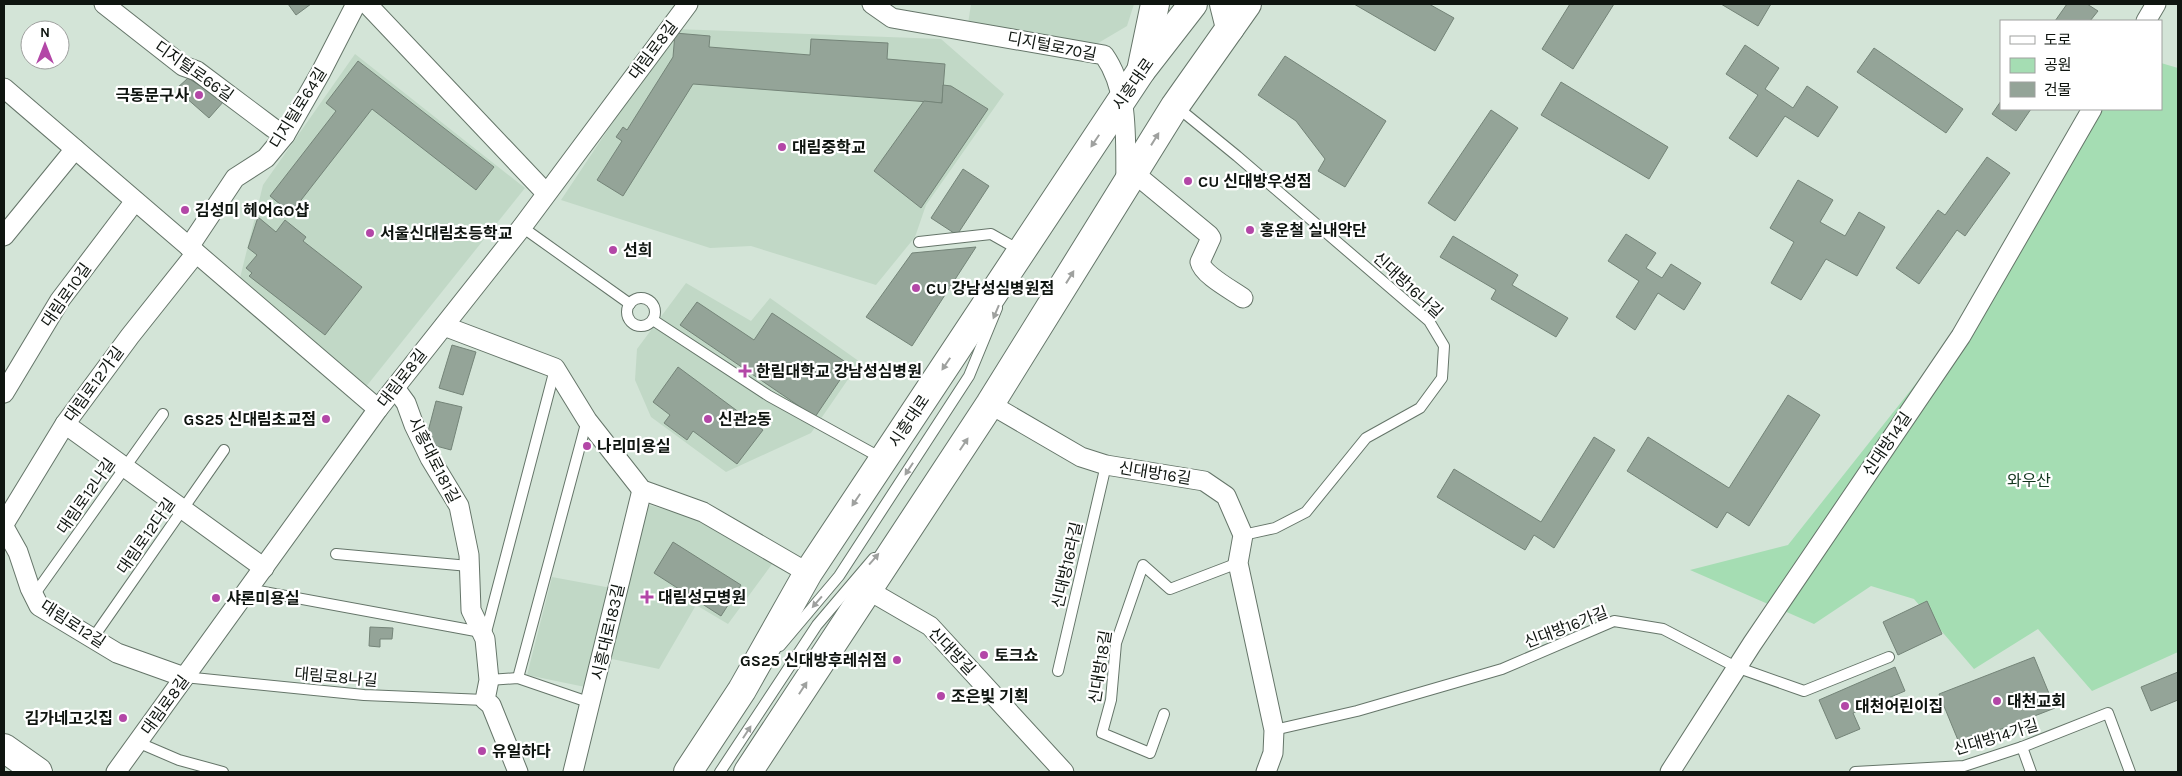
<svg xmlns="http://www.w3.org/2000/svg" width="2182" height="776" viewBox="0 0 2182 776" font-family="Karla,'Noto Sans KR',sans-serif">
<rect width="100%" height="100%" fill="#d3e4d7"/>
<!-- built -->
<g fill="#c1d8c6">
<path d="M971,4H1134L1127,26L1083,52L968,24Z"/>
<path d="M675,29L941,39L1004,94L926,205L915,237L876,285L751,246L710,248L561,200Z"/>
<path d="M355,54L525,188L365,388L240,278L263,185Z"/>
<path d="M686,283L751,321L770,298L860,362L811,433L726,472L651,417L635,380L637,349Z"/>
<path d="M645,504L698,518L775,560L728,624L696,605L659,669L598,656L590,688L527,675L552,577L622,590Z"/>
</g>
<!-- green -->
<path fill="#a5ddb3" d="M2161,63L2178,68V652L2092,691L2038,629L1974,669L1914,599L1871,586L1814,624L1690,570L1788,545L1960,328L2081,109H2161Z"/>
<!-- building -->
<g fill="#94a498" stroke="#748478">
<path d="M288,4H311L296,15Z"/>
<path d="M1354,4H1429L1454,18L1435,51Z"/>
<path d="M1570,4H1614L1573,69L1542,49Z"/>
<path d="M1721,4H1771L1758,26Z"/>
<path d="M2067,4H2087L2098,11L2090,21H2055Z"/>
<path d="M675,33L710,36L709,47L810,55L811,39L888,43L887,59L945,64L942,103L693,84L623,196L597,180L622,141L616,137L623,127L627,130L673,57Z"/>
<path d="M1745,45L1779,68L1765,89L1793,108L1807,86L1838,107L1818,137L1785,116L1757,157L1729,138L1758,95L1726,74Z"/>
<path d="M1874,48L1963,109L1946,133L1857,72Z"/>
<path d="M1285,56L1386,121L1345,187L1318,171L1325,159L1296,121L1258,95Z"/>
<path d="M358,61L494,167L476,190L372,109L291,213L270,196L336,111L326,103Z"/>
<path d="M188,78L224,101L209,118L176,89Z"/>
<path d="M1561,82L1668,147L1649,179L1541,115Z"/>
<path d="M943,85L951,86L988,109L921,208L874,171L924,101L942,103Z"/>
<path d="M2001,101V109H2031L2016,131L1992,114Z"/>
<path d="M1491,110L1518,128L1455,221L1428,203Z"/>
<path d="M1987,157L2010,173L1965,236L1957,230L1919,284L1896,268L1938,210L1945,215Z"/>
<path d="M963,169L989,186L957,235L931,218Z"/>
<path d="M1798,180L1833,200L1820,222L1845,236L1859,212L1885,227L1857,276L1826,259L1801,300L1771,283L1794,242L1770,228Z"/>
<path d="M258,217L276,232L285,220L306,237L303,241L362,287L325,335L249,276L252,273L246,268L257,255L248,248Z"/>
<path d="M1626,234L1656,253L1646,268L1662,278L1671,264L1701,283L1684,310L1658,293L1635,330L1616,317L1639,281L1608,261Z"/>
<path d="M1453,236L1518,275L1512,285L1568,318L1556,337L1491,299L1496,290L1440,257Z"/>
<path d="M976,247L912,346L866,317L912,253Z"/>
<path d="M697,302L754,340L772,313L850,365L815,417L680,325Z"/>
<path d="M452,345L476,352L463,395L439,388Z"/>
<path d="M678,367L763,430L737,464L693,431L687,440L664,423L670,415L653,402Z"/>
<path d="M1788,395L1820,415L1749,526L1727,512L1717,528L1627,471L1648,437L1729,488Z"/>
<path d="M436,401L462,407L451,450L425,443Z"/>
<path d="M1594,437L1615,450L1554,548L1534,535L1525,550L1437,497L1454,469L1541,522Z"/>
<path d="M673,542L741,585L721,616L654,573Z"/>
<path d="M1927,601L1942,634L1898,655L1883,622Z"/>
<path d="M370,627L393,628L392,639H380V647L369,646Z"/>
<path d="M2034,657L2055,708L1960,745L1939,694Z"/>
<path d="M1895,667L1905,691L1853,713L1860,729L1836,739L1819,700Z"/>
<path d="M2178,672V700L2151,711L2141,687Z"/>
</g>
<g fill="none" stroke-linecap="round" stroke-linejoin="round">
<defs>
<g id="lane">
<path d="M1177,107L1237,156L1429,321L1444,346L1442,378L1420,408L1366,438L1306,512L1275,528L1243,535"/>
<path d="M522,227L630,304"/>
<path d="M919,242L991,234L1021,251"/>
<circle cx="641" cy="312" r="14"/>
<path d="M653,320L769,396L883,459"/>
<path d="M336,554L469,566"/>
<path d="M248,589L481,632"/>
<path d="M34,595L163,414"/>
<path d="M485,636L555,369"/>
<path d="M93,638L224,450"/>
<path d="M780,646L839,576L969,376L997,308"/>
<path d="M1058,671L1106,465"/>
<path d="M184,677L364,695L485,700"/>
<path d="M518,678L587,420"/>
<path d="M489,680L518,678L591,703"/>
<path d="M1164,714L1150,753L1102,733L1111,700L1116,643L1143,565L1170,589L1238,563"/>
<path d="M1274,730L1357,711L1502,669L1614,621L1663,629L1736,667L1804,691L1889,657"/>
<path d="M137,742L179,760L223,772"/>
<path d="M2022,747L2031,772"/>
<path d="M720,772L817,625L874,558"/>
<path d="M1855,772L1964,766L2022,747L2108,713L2130,772"/>
</g>
<g id="street">
<path d="M104,4L183,66L197,71L273,128L285,135"/>
<path d="M367,4L546,193"/>
<path d="M872,4L892,18L1104,55C1130,92 1125,141 1126,184"/>
<path d="M2146,21L2156,4"/>
<path d="M4,88L378,409"/>
<path d="M1134,173L1209,235L1211,238L1200,262C1203,275 1232,290 1243,298"/>
<path d="M4,236L75,149"/>
<path d="M189,247L235,178L266,158L285,135L321,72L356,4"/>
<path d="M444,326L555,368L587,420L642,490L703,512L808,573"/>
<path d="M395,388L406,403L414,425L430,458L459,506L469,555L471,610L485,639L489,680L485,700L491,705L518,772"/>
<path d="M4,393L60,300L135,201"/>
<path d="M990,404L1081,457L1106,465L1204,481L1226,496L1243,535L1238,563L1274,730L1273,753L1266,772"/>
<path d="M65,424L264,568"/>
<path d="M4,524L65,424L130,336L196,253"/>
<path d="M4,527L18,552L30,588L39,606L117,653L184,677"/>
<path d="M868,590L930,626L1064,772"/>
<path d="M116,772L378,409L522,227L688,4"/>
<path d="M573,772L642,490"/>
<path d="M1670,772L1752,644L1961,336L2092,109"/>
</g>
<g id="secondary">
<path d="M1224,4L1230,28"/>
<path d="M1141,71L1155,4"/>
<path d="M4,748L38,772"/>
</g>
<g id="primary">
<path d="M688,772L742,690L808,573L1141,71L1193,4"/>
<path d="M748,772L990,404L1175,106L1247,4"/>
</g>
</defs>
<!-- lane casing -->
<use href="#lane" stroke="#657569" stroke-width="12"/>
<!-- street casing -->
<use href="#street" stroke="#657569" stroke-width="21"/>
<!-- secondary casing -->
<use href="#secondary" stroke="#657569" stroke-width="30"/>
<!-- primary casing -->
<use href="#primary" stroke="#657569" stroke-width="30"/>
<!-- lane -->
<use href="#lane" stroke="#fff" stroke-width="10"/>
<!-- street -->
<use href="#street" stroke="#fff" stroke-width="19"/>
<!-- secondary -->
<use href="#secondary" stroke="#fff" stroke-width="28"/>
<!-- primary -->
<use href="#primary" stroke="#fff" stroke-width="28"/>
</g>
<!-- one-way arrows -->
<defs><path id="oneway-solid" d="M-6-.8H1V-3.2L6.5 0L1 3.2V.8H-6Z" transform="scale(1.25)"/></defs>
<g fill="#9fa19f">
<use href="#oneway-solid" transform="translate(1155 139) rotate(-58)"/>
<use href="#oneway-solid" transform="translate(1095 141) rotate(124)"/>
<use href="#oneway-solid" transform="translate(1070 277) rotate(-58)"/>
<use href="#oneway-solid" transform="translate(996 312) rotate(113)"/>
<use href="#oneway-solid" transform="translate(946 364) rotate(124)"/>
<use href="#oneway-solid" transform="translate(964 444) rotate(-56)"/>
<use href="#oneway-solid" transform="translate(909 469) rotate(123)"/>
<use href="#oneway-solid" transform="translate(856 500) rotate(124)"/>
<use href="#oneway-solid" transform="translate(874 559) rotate(-49)"/>
<use href="#oneway-solid" transform="translate(817 602) rotate(131)"/>
<use href="#oneway-solid" transform="translate(803 688) rotate(-57)"/>
<use href="#oneway-solid" transform="translate(747 732) rotate(-57)"/>
</g>
<!-- markers -->
<g fill="#b347a7" stroke="#fff" stroke-width="2">
<circle cx="199" cy="95" r="5"/>
<circle cx="782" cy="147" r="5"/>
<circle cx="1188" cy="181" r="5"/>
<circle cx="185" cy="210" r="5"/>
<circle cx="1250" cy="230" r="5"/>
<circle cx="370" cy="233" r="5"/>
<circle cx="613" cy="250" r="5"/>
<circle cx="916" cy="288" r="5"/>
<path d="M742.5 363.5h5v5h5v5h-5v5h-5v-5h-5v-5h5z"/>
<circle cx="326" cy="419" r="5"/>
<circle cx="708" cy="419" r="5"/>
<circle cx="587" cy="446" r="5"/>
<path d="M644.5 589.5h5v5h5v5h-5v5h-5v-5h-5v-5h5z"/>
<circle cx="216" cy="598" r="5"/>
<circle cx="984" cy="655" r="5"/>
<circle cx="897" cy="660" r="5"/>
<circle cx="941" cy="696" r="5"/>
<circle cx="1997" cy="701" r="5"/>
<circle cx="1845" cy="706" r="5"/>
<circle cx="123" cy="718" r="5"/>
<circle cx="482" cy="751" r="5"/>
</g>
<g text-anchor="middle" dominant-baseline="central" stroke-width="4.5" stroke-linejoin="round" paint-order="stroke">
<!-- street labels -->
<g font-size="16" fill="#0f1510" stroke="#fff">
<text transform="translate(1052 46) rotate(11)">디지털로70길</text>
<text transform="translate(653 50) rotate(-53)">대림로8길</text>
<text transform="translate(194 71) rotate(35)">디지털로66길</text>
<text transform="translate(1133 84) rotate(-55)">시흥대로</text>
<text transform="translate(298 108) rotate(-58)">디지털로64길</text>
<text transform="translate(1408 285) rotate(43)">신대방16나길</text>
<text transform="translate(66 295) rotate(-55)">대림로10길</text>
<text transform="translate(402 378) rotate(-52)">대림로8길</text>
<text transform="translate(94 384) rotate(-54)">대림로12가길</text>
<text transform="translate(909 421) rotate(-56)">시흥대로</text>
<text transform="translate(1887 444) rotate(-56)">신대방14길</text>
<text transform="translate(434 460) rotate(63)">시흥대로181길</text>
<text transform="translate(1155 473) rotate(9)">신대방16길</text>
<text transform="translate(86 496) rotate(-55)">대림로12나길</text>
<text transform="translate(146 536) rotate(-55)">대림로12다길</text>
<text transform="translate(1067 565) rotate(-77)">신대방16라길</text>
<text transform="translate(73 624) rotate(33)">대림로12길</text>
<text transform="translate(1566 627) rotate(-21)">신대방16가길</text>
<text transform="translate(608 632) rotate(-77)">시흥대로183길</text>
<text transform="translate(952 651) rotate(46)">신대방길</text>
<text transform="translate(1100 667) rotate(-81)">신대방18길</text>
<text transform="translate(336 677) rotate(5)">대림로8나길</text>
<text transform="translate(165 705) rotate(-54)">대림로8길</text>
<text transform="translate(1996 737) rotate(-17)">신대방14가길</text>
</g>
<!-- poi labels -->
<g font-size="16" font-weight="bold" fill="#0f1510" stroke="#fff" text-anchor="start">
<text x="189" y="95" text-anchor="end">극동문구사</text>
<text x="792" y="147">대림중학교</text>
<text x="1198" y="181">CU 신대방우성점</text>
<text x="195" y="210">김성미 헤어GO샵</text>
<text x="1260" y="230">홍운철 실내악단</text>
<text x="380" y="233">서울신대림초등학교</text>
<text x="623" y="250">선희</text>
<text x="926" y="288">CU 강남성심병원점</text>
<text x="756" y="371">한림대학교 강남성심병원</text>
<text x="316" y="419" text-anchor="end">GS25 신대림초교점</text>
<text x="718" y="419">신관2동</text>
<text x="597" y="446">나리미용실</text>
<text x="658" y="597">대림성모병원</text>
<text x="226" y="598">샤론미용실</text>
<text x="994" y="655">토크쇼</text>
<text x="887" y="660" text-anchor="end">GS25 신대방후레쉬점</text>
<text x="951" y="696">조은빛 기획</text>
<text x="2007" y="701">대천교회</text>
<text x="1855" y="706">대천어린이집</text>
<text x="113" y="718" text-anchor="end">김가네고깃집</text>
<text x="492" y="751">유일하다</text>
</g>
<!-- park labels -->
<g font-size="16" fill="#11351d" stroke="#fff">
<text x="2029" y="480">와우산</text>
</g>
</g>
<!-- border -->
<rect width="2182" height="776" fill="none" stroke="#0f1510" stroke-width="10"/>
<!-- legend -->
<rect x="2000" y="20" width="162" height="90" fill="#ffffff" stroke="#9fa19f"/>
<rect x="2010" y="36" width="25" height="8" fill="#ffffff" stroke="#9fa19f"/>
<text x="2044" y="45" font-size="15" fill="#0f1510">도로</text>
<rect x="2010" y="58" width="25" height="15" fill="#a5ddb3" stroke="#9fa19f"/>
<text x="2044" y="70" font-size="15" fill="#0f1510">공원</text>
<rect x="2010" y="82" width="25" height="15" fill="#94a498" stroke="#9fa19f"/>
<text x="2044" y="95" font-size="15" fill="#0f1510">건물</text>
<!-- north arrow -->
<g transform="translate(45 45)"><circle r="24" fill="#ffffff" stroke="#9fa19f"/>
<path d="M0-4L9 19L0 12L-9 19Z" fill="#b347a7"/>
<text y="-8" font-size="14" font-weight="bold" text-anchor="middle" fill="#0f1510">N</text>
</g>
</svg>
